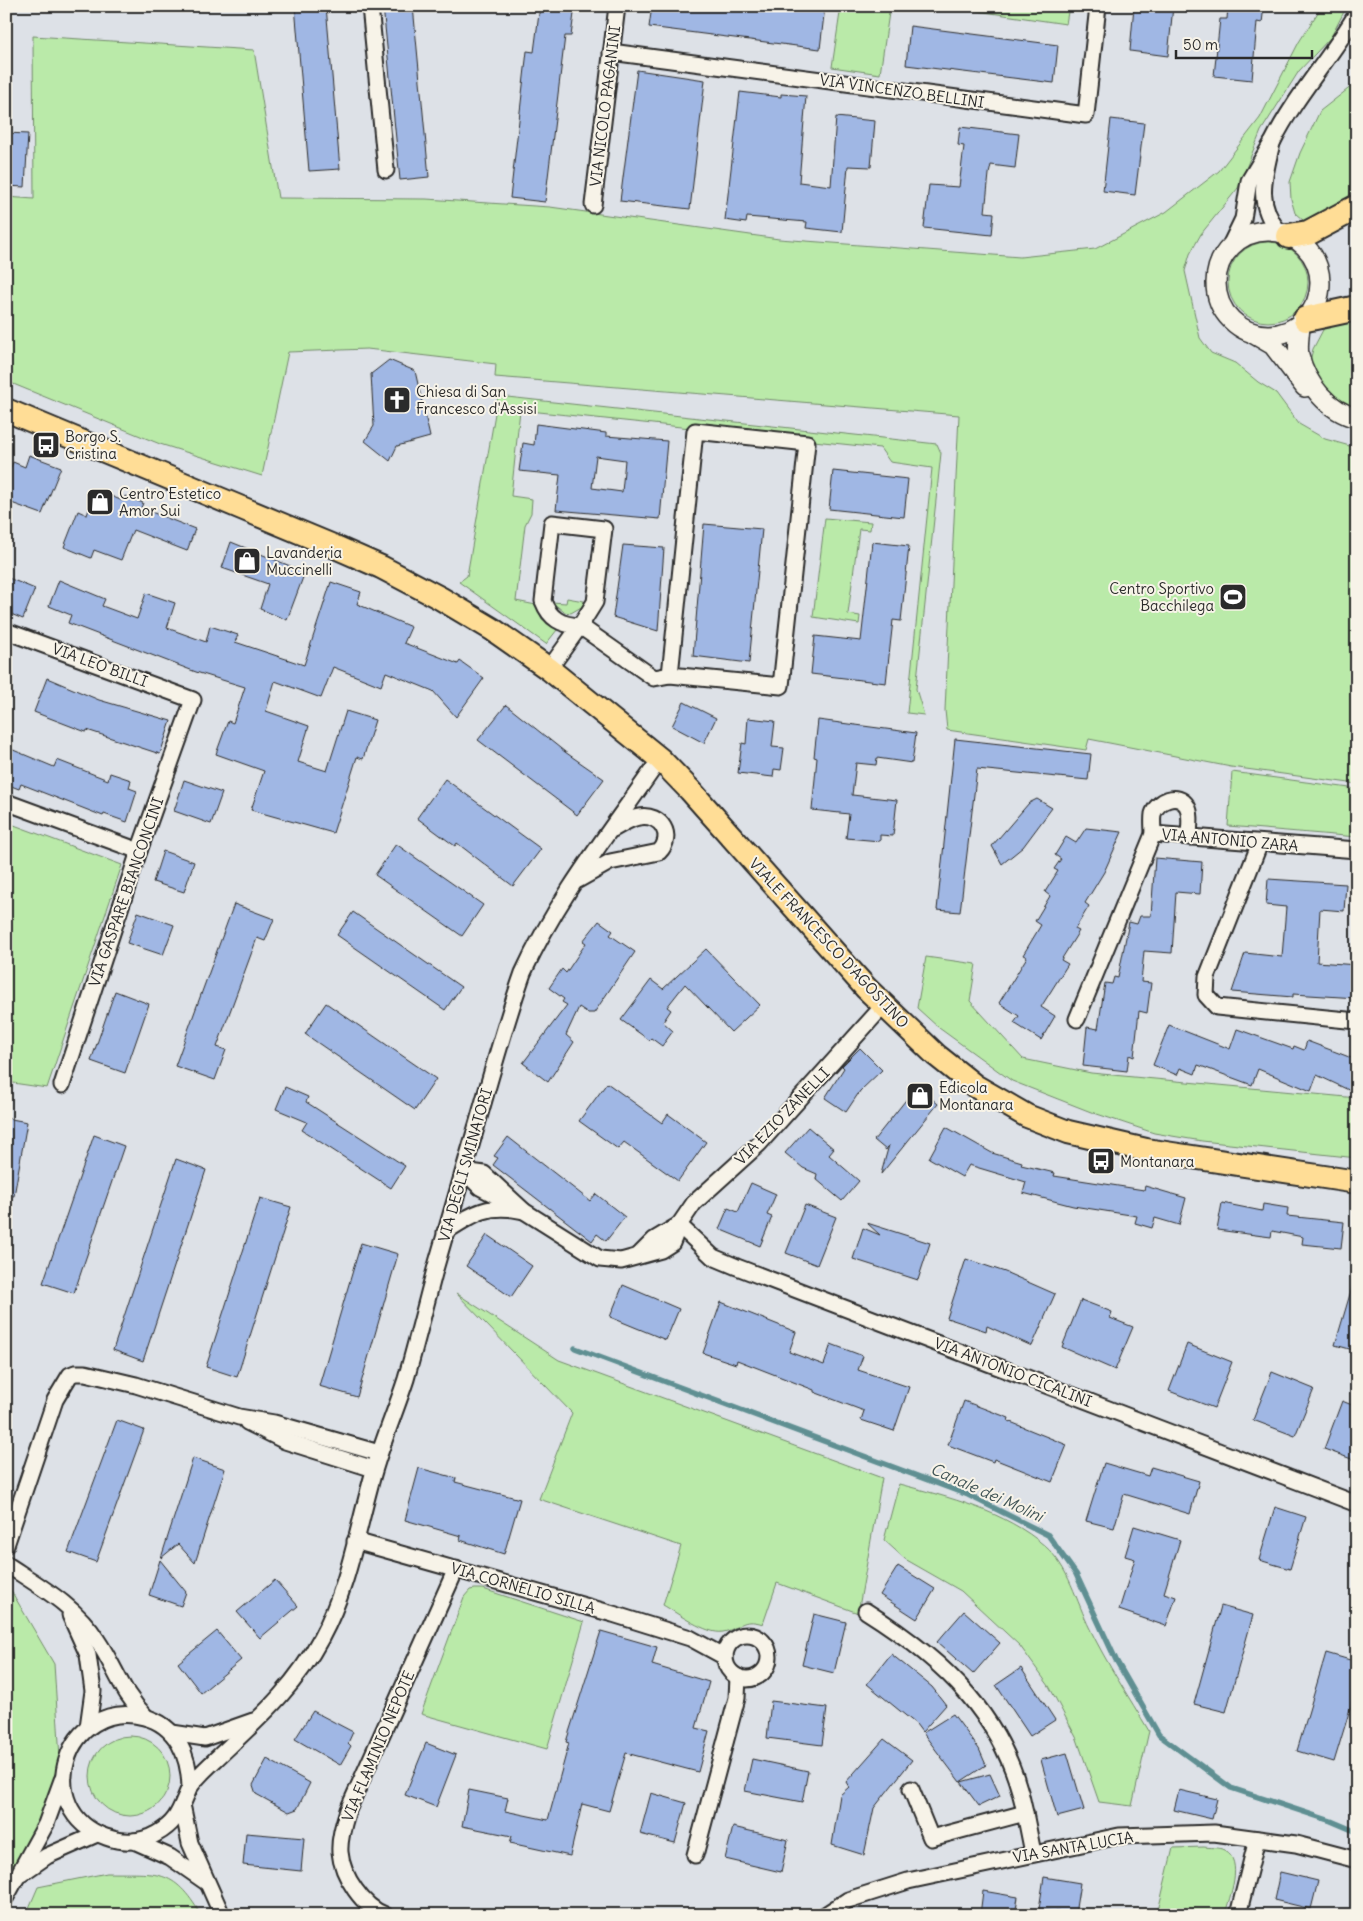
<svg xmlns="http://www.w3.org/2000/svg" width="1363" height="1921" viewBox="0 0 1363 1921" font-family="Delius,sans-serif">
<rect width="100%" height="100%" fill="#dde1e7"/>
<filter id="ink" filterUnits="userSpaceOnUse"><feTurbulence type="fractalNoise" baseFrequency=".02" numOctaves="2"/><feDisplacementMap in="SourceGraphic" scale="10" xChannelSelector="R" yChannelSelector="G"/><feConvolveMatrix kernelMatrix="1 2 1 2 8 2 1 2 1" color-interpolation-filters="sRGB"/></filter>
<g filter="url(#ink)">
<!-- green -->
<g fill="#baeaa9" stroke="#728a6a">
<path d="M841,6H890L880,74L832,67Z"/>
<path d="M943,6H1069L1066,24Z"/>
<path d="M1322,6H1347L1331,37L1299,71L1261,131L1238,188L1201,234L1190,254L1185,271L1200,338L1211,353L1235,363L1258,382L1276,393L1299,424L1325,439L1357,448V784L1231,767L1089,739L1086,750L947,730L945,710L959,415L495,377L496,364L367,349L288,352L262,476L160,444L6,381V197L34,199L33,36L254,50L278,198L426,199L550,207L779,239L1020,257L1095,249L1166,212L1219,171L1260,118L1299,42Z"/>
<path d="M1357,82V208L1314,230L1295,213L1291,199L1290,182L1300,153L1320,111Z"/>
<circle cx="1268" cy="282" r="40"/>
<path d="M1336,305H1357V415L1340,411L1309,365L1313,349Z"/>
<path d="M498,396L937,444L941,453L916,689L924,715L907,713L932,468L890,462L880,448L520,410L511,496L532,499L531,513L525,525L516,601L536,605L542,619L557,630L546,644L459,582L467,576Z"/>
<path d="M825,518L871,522L870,530L859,529L848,614L860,616L859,624L813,617Z"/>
<path d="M567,598L584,601L583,606L571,613L564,612L552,602L566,603Z"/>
<path d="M1232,772L1357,789V837L1228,826Z"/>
<path d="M6,822L122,865L47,1088L6,1082Z"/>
<path d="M926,957L976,964L970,1001L1023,1059L1091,1073L1357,1098V1158L1202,1141L1154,1133L1091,1112L1012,1081L939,1028L917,1008Z"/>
<path d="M456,1293L559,1360L882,1478L858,1613L777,1583L763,1624C741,1617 740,1629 723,1632C707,1635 677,1613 663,1605L681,1546L539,1499L572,1413Z"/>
<path d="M899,1484C948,1497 1005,1511 1045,1546C1069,1567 1076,1601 1090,1629C1107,1664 1129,1697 1149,1731L1132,1806L1099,1802L1077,1739L1049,1686L1020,1646L961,1591L905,1559L884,1540Z"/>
<path d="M6,1582L54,1664L60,1758L20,1883L6,1906Z"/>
<path d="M475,1589H483L584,1622L547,1749L421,1714L464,1597L470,1590Z"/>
<circle cx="130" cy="1776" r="40"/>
<path d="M1204,1847C1210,1848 1219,1847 1224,1850C1245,1861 1229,1897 1225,1915H1157L1173,1848Z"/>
<path d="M107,1873C157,1874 173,1867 201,1915H26L38,1887Z"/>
</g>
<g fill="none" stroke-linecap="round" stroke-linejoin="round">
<!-- stream -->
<path stroke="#5e8f92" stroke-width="5.5" d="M575,1348L968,1495L1048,1535L1076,1574L1116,1660L1159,1735L1231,1788L1331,1821L1357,1832"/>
</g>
<!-- building -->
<g fill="#a0b7e4" stroke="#2b2b2b" fill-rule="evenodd">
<path d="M295,6H326L340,169L309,171Z"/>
<path d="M383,6H413L429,177L400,180Z"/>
<path d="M540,6H575L571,36H565L545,202L510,198L527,51L534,52Z"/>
<path d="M652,6H825L820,49L649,27Z"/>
<path d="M1134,6H1173L1168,56L1130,51Z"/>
<path d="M1228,6H1264L1262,23L1257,22L1252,80L1214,76L1220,19H1227Z"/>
<path d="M910,26L1058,45L1054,83L906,65Z"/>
<path d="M637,70L705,80L690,209L620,201Z"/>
<path d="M740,92L781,97V94L806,96L799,182L831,186L836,117L875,121L871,167L848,166L842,232L806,228L807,222L747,217L746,223L725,220Z"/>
<path d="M1111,119L1144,123L1135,195L1103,191Z"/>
<path d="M960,127L1019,134L1015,168L991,165L989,174L985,212L994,213L992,235L924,228L929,185L959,187L964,146L958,145Z"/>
<path d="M6,133L28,134L25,187L6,186Z"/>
<path d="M389,360L415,371L430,437L397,446L390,461L365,441L374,426L371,374Z"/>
<path d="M536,424L606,433V436L667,441L660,519L556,510L560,475L519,471L523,443L534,445ZM596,456L625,460L622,492L592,488Z"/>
<path d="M29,455L61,467L42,514L6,501V479L13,462L25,467Z"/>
<path d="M833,471L908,479L904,517L829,509Z"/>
<path d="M96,490L123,501L125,496L143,503L141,508L195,529L187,551L133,530L121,560L94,550L91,558L64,547L78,511L87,515Z"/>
<path d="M704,524L762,529L749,663L693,656Z"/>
<path d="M231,542L305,572L287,620L260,609L268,584L222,568Z"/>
<path d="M872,542L909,546L901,621L893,620L886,683L811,674L815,636L861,641Z"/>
<path d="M623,545L664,548L658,631L613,617Z"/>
<path d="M6,577L35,589L23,619L6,612Z"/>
<path d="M59,580L105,599L102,606L137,619L146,593L175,603L167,628L206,642L210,626L238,635L235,642L304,665L331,582L361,592L357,604L411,627L404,643L458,664L460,661L484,678L456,717L433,691L386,672L381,686L333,667L321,698L275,681L266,711L309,726L298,762L327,771L346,711L375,720L363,759L357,757L333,833L251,810L264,771L216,754L228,721L233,723L245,687L196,672L68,623L71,615L49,606Z"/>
<path d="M47,678L99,700L171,721L160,754L87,730L86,732L34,712Z"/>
<path d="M684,702L716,718L704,743L672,726Z"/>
<path d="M506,705L565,752L604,779L577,815L478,740Z"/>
<path d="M748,718L775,721L772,747L784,748L781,770L774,769L773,777L738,773L742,743L746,744Z"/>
<path d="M818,720L916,733L912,763L877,758L876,765L856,763L852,795L897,800L893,836L880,835V841L846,838L849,814L812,810L817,758L814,757Z"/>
<path d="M955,739L1091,754L1088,780L977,769L960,912L937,910Z"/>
<path d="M6,747L54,767L57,760L108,780L110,773L131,780L129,788L137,791L127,822L104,814L103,816L21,784L19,789L6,784Z"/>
<path d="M445,779L541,849L513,886L457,843L455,846L417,818Z"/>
<path d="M184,780L222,793L211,824L174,811Z"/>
<path d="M1037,799L1052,808L1023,847L1002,864L992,846L1029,803Z"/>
<path d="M1086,828L1122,832L1104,872L1085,903L1089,906L1075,929L1079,931L1061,960L1068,964L1041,1007L1055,1016L1041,1040L1014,1023L1019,1016L999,1003L1027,957L1023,955L1041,925L1035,921L1050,896L1045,892L1058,871L1054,869L1061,859L1055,855L1066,837L1076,843Z"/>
<path d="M396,844L483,905L462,936L375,875Z"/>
<path d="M163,851L194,862L184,892L153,882Z"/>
<path d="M1155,858L1202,862L1200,894L1176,892L1172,953L1144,951L1141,982L1151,983L1147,1013L1139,1011L1134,1057L1129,1055L1127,1071L1083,1066L1087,1027L1098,1029L1105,983L1112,984L1114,977L1118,978L1129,922L1137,924L1140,916H1151Z"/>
<path d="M1268,879L1346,884L1344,911L1320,909L1317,962L1357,965V998L1293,994V997L1232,992L1245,953L1282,957L1286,907L1266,905Z"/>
<path d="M234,904L274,919L265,941L257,938L217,1047L226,1050L215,1080L175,1066Z"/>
<path d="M138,912L174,925L163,955L127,943Z"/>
<path d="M353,912L461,987L445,1010L337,935Z"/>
<path d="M599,921L613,931L610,935L635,952L594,1013H588L579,1007L566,1035L574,1042L548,1082L523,1063L567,1005L562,1002L564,999L549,988L562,969L566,973L586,943L583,941Z"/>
<path d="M706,949L760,1005L731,1032L685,984L667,1007L671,1010L663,1022L673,1031L662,1046L651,1038L649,1040L621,1020L651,980L663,989Z"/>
<path d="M115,991L149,1004L125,1073L91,1061Z"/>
<path d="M326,1003L436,1079L415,1110L305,1034Z"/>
<path d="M1169,1025L1230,1049L1237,1029L1293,1049L1294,1046L1304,1050L1307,1041L1357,1060V1094L1317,1075L1311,1091L1258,1069L1252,1085L1198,1065L1195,1074L1180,1068L1177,1075L1153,1065Z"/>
<path d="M860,1048L882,1070L860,1091L846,1112L825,1098L844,1068L842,1066Z"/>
<path d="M607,1083L662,1123L668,1114L706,1142L678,1181L624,1142L618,1149L579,1121Z"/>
<path d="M917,1086L938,1104L881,1174L889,1145L886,1150L874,1140Z"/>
<path d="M285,1087L308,1097L306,1102L405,1166L391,1188L302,1130L307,1122L276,1109Z"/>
<path d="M6,1118L27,1122L14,1196L6,1195Z"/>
<path d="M808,1127L834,1149L829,1155L859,1181L842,1201L816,1179L817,1174L803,1168L785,1153Z"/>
<path d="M946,1127L992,1153L1022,1162L1021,1165L1055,1173L1054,1176L1144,1190L1145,1186L1186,1198L1179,1225L1155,1218L1152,1228L1135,1223L1137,1216L1073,1206L1023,1193L1026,1182L969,1165L962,1177L929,1158Z"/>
<path d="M94,1135L124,1146L74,1293L43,1283Z"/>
<path d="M508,1137L590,1201L596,1194L625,1217L606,1241L597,1234L592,1241L493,1165L498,1158L494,1156Z"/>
<path d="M176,1159L206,1170L143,1361L113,1350Z"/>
<path d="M751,1183L776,1194L767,1215L772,1217L760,1246L719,1229L728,1208L738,1212Z"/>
<path d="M260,1198L291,1207L237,1377L206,1367Z"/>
<path d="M1222,1203L1262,1211L1263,1204L1288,1208L1287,1216L1344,1222L1341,1248L1302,1244L1303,1237L1272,1231L1271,1237L1217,1230Z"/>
<path d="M805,1205L836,1217L817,1265L786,1253Z"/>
<path d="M867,1223L930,1243L918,1280L853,1259L863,1228L880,1235Z"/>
<path d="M487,1235L532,1266L511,1297L466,1266Z"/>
<path d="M361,1243L398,1254L357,1397L319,1386Z"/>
<path d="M966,1259L1005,1272L1055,1294L1032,1346L987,1326L986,1331L947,1318Z"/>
<path d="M1353,1284L1357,1285V1351L1335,1345Z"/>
<path d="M623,1285L679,1309L666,1340L610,1317Z"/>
<path d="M1081,1300L1112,1312L1110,1318L1133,1327L1115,1370L1062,1347Z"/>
<path d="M721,1302L796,1332L789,1352L824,1365L831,1344L863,1356L858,1370L909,1387L894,1431L861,1420L864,1411L814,1392V1390L737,1360L736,1364L703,1353Z"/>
<path d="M1187,1344L1232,1362L1214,1408L1169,1391Z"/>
<path d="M1272,1372L1314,1389L1295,1436L1253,1420Z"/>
<path d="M964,1401L1009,1418L1008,1421L1067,1445L1052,1482L994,1459L993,1462L948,1445Z"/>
<path d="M1342,1401L1357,1407V1461L1324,1449Z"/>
<path d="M117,1420L144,1430L96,1562L68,1552Z"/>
<path d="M193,1458L225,1469L195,1563L178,1544L161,1558Z"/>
<path d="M1104,1463L1148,1476L1151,1467L1199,1481L1190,1514L1124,1494L1114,1528L1086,1521Z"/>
<path d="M419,1468L456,1478L455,1482L520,1499L504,1554L460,1540L461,1536L405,1520Z"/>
<path d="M1275,1507L1306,1517L1290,1569L1259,1560Z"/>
<path d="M1134,1526L1180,1540L1164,1593L1176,1597L1166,1626L1119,1610L1135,1559L1125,1556Z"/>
<path d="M160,1560L186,1592L181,1606L149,1595Z"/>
<path d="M898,1566L935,1589L917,1619L880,1595Z"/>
<path d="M275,1580L298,1606L260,1638L237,1612Z"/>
<path d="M1221,1606L1253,1615L1226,1712L1194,1704Z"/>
<path d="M964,1611L1000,1643L973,1674L937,1642Z"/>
<path d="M814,1614L846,1622L834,1673L802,1665Z"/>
<path d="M217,1631L241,1660L201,1693L178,1663Z"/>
<path d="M601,1631L657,1647L652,1665L709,1682L696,1728L709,1731L698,1772L626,1753L609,1811L582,1804L570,1856L510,1843L512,1836L462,1826L469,1790L508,1798L505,1811L548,1820L569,1743L566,1742Z"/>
<path d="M1326,1653L1357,1662V1686L1334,1762L1297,1751Z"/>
<path d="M891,1654L932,1687L946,1705L922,1732L916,1724L867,1684Z"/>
<path d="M1021,1668L1055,1720L1030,1736L996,1685Z"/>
<path d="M771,1701L827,1708L822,1745L767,1738Z"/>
<path d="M313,1711L353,1732L348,1743L351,1746L340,1765L295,1739Z"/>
<path d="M953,1714L979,1749L986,1765L960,1782L923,1733Z"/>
<path d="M884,1739L912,1760L874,1808L864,1855L832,1845L840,1795L849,1787L846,1782Z"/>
<path d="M426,1743L456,1755L436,1807L405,1795Z"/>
<path d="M1067,1753L1084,1810L1057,1817L1041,1760Z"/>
<path d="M267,1759L310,1783L297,1809L289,1812L256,1794L253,1785Z"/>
<path d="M752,1759L808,1771L802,1802L745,1791Z"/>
<path d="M990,1774L1000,1796L979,1806L961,1782Z"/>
<path d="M1179,1790L1217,1799L1212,1819L1174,1810Z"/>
<path d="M651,1793L686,1803L675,1843L640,1834Z"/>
<path d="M733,1827L788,1840L781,1872L725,1859Z"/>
<path d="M246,1833L304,1838L301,1871L243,1865Z"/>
<path d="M1280,1872L1318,1881L1311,1909L1274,1900Z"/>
<path d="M1044,1877L1080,1883L1075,1914L1039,1909Z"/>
<path d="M983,1891L1018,1897L1015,1915H980Z"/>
</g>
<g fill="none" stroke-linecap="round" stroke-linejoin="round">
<defs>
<g id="minor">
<path d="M370,6L386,170"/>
<path d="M611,52L1086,115L1098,6"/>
<path d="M1272,143C1295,96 1331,58 1357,13"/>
<path d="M593,205L617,6"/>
<path d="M1228,250L1243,219L1249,181L1272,143C1264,178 1255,202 1279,232"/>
<path d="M695,431L807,443L781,686L670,675Z"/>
<path d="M552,523L604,529L595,602L580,626C561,625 550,619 543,601Z"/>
<path d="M6,631L193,700L139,851L62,1085"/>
<path d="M549,669L580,626L654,678L670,675"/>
<path d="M6,802L139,851"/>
<path d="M1153,834L1357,850"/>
<path d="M1260,843L1207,977L1206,995L1217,1007L1357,1021"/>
<path d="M578,880L610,862L659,852C675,836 661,813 639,817C630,818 621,825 613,829"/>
<path d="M1077,1019L1153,834C1153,828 1152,820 1153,814C1157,801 1178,791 1187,806C1192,815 1189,828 1189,837"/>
<path d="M464,1171L484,1174L524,1211L600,1259L621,1261L661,1250L672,1243L679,1225L694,1203L759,1144L884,1005"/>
<path d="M464,1171L480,1187L503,1199"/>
<path d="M679,1225L713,1257L737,1267L1357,1504"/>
<path d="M445,1232C474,1213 488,1203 524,1211"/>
<path d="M639,1255L654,1240L679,1225"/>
<path d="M247,1422L285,1441L374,1469"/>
<path d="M355,1541L613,1614L690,1638L725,1657"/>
<path d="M6,1545L55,1400L70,1375L75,1373H85L136,1385L239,1417L274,1423L379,1453"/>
<path d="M6,1564C39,1586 76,1606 97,1640C116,1668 121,1692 146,1717"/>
<path d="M866,1611C944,1660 1007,1718 1025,1813"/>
<path d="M70,1615L88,1655L93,1691L88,1727"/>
<circle cx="747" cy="1657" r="22"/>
<path d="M172,1733L205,1738L253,1721"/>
<path d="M190,1787C189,1756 177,1725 144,1717C65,1697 30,1811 106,1837C122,1843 141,1843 156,1834C178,1822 180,1809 189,1789C194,1779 207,1768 215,1760C256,1721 294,1689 321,1638C349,1587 358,1526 374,1471C383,1440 396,1410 406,1379C417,1341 426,1303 436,1266C449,1220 463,1174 476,1128C491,1076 505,1024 523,973C558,896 612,829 660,759"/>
<path d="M911,1789L931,1838L1025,1813L1033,1853"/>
<path d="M183,1809L190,1843L222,1915"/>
<path d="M134,1841L170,1857L206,1882"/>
<path d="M695,1855L737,1698L738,1677"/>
<path d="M21,1874L47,1856L97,1834"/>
<path d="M6,1897L46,1824L62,1780"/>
<path d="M385,1915C363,1907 342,1876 340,1852C339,1838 344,1823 348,1810L456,1569"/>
<path d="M825,1915L848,1900L908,1881L1119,1836L1214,1833L1296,1844L1357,1860"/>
<path d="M1238,1915L1257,1839"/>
</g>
<g id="tertiary">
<circle cx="1268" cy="283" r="52"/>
<path d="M1300,323C1300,333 1297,345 1299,355C1306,384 1328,411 1357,418"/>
<path d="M1254,334L1273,345L1305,387"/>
</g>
<path id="primary" d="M6,410L333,546L381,567L440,598L492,629L549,669L660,759L690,790L866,988L936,1055L975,1086L1027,1116L1068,1132L1146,1150L1357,1182"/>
<g id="trunk">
<path d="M1289,236L1308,233L1357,207"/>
<path d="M1306,319L1357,308"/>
</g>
</defs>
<!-- minor casing -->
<use href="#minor" stroke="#2b2b2b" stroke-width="19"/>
<!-- tertiary casing -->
<use href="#tertiary" stroke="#2b2b2b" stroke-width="22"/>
<!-- primary casing -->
<use href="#primary" stroke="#2b2b2b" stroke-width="26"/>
<!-- trunk casing -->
<use href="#trunk" stroke="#2b2b2b" stroke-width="28"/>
<!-- minor -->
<use href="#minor" stroke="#f7f3e8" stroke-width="15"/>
<!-- tertiary -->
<use href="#tertiary" stroke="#f7f3e8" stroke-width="19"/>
<!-- primary -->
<use href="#primary" stroke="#ffdd96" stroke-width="22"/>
<!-- trunk -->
<use href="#trunk" stroke="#ffdd96" stroke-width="24"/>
</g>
</g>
<!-- icons -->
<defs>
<symbol id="church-square" viewBox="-11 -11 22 22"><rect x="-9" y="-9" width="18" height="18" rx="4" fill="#2b2b2b" stroke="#f7f3e8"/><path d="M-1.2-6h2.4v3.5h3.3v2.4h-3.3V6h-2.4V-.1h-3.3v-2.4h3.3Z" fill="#fff"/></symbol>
<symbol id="bus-square" viewBox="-11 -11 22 22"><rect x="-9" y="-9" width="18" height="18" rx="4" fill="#2b2b2b" stroke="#f7f3e8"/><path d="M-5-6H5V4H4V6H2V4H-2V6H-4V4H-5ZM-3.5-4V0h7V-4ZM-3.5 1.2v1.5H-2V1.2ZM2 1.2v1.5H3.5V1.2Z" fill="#fff"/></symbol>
<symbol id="shop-square" viewBox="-11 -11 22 22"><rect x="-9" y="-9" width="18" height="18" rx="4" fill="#2b2b2b" stroke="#f7f3e8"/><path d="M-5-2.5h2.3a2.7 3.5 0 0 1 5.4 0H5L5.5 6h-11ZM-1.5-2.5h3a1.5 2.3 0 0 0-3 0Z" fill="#fff"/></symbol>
<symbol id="stadium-square" viewBox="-11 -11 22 22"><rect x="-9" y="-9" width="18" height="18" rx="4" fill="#2b2b2b" stroke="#f7f3e8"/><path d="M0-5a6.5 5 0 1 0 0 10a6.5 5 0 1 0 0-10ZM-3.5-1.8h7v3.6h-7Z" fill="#fff"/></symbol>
</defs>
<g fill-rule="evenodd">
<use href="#church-square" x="381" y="384" width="32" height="32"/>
<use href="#bus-square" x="30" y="429" width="32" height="32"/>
<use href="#shop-square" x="84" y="486" width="32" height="32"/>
<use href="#shop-square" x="231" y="545" width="32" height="32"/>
<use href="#stadium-square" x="1217" y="581" width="32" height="32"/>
<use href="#shop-square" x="904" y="1080" width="32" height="32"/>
<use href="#bus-square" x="1085" y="1145" width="32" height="32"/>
</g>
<g text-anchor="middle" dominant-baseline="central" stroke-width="4" stroke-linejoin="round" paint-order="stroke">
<!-- street labels -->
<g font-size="15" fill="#2b2b2b" stroke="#f7f3e8">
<text transform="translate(902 91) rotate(8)">VIA VINCENZO BELLINI</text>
<text transform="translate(605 106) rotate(-83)">VIA NICOLO PAGANINI</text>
<text transform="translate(100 665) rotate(20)">VIA LEO BILLI</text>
<text transform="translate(1230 840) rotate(5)">VIA ANTONIO ZARA</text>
<text transform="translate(126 892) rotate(-71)">VIA GASPARE BIANCONCINI</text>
<text transform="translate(829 943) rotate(47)">VIALE FRANCESCO D'AGOSTINO</text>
<text transform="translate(782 1116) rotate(-46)">VIA EZIO ZANELLI</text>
<text transform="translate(465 1165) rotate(-74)">VIA DEGLI SMINATORI</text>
<text transform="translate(1013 1372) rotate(21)">VIA ANTONIO CICALINI</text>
<text transform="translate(523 1588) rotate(16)">VIA CORNELIO SILLA</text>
<text transform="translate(378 1746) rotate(-67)">VIA FLAMINIO NEPOTE</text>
<text transform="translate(1073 1847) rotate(-10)">VIA SANTA LUCIA</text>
</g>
<!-- poi labels -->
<g font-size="15" fill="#2b2b2b" stroke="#f7f3e8" text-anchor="start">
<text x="416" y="391">Chiesa di San<tspan x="416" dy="17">Francesco d'Assisi</tspan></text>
<text x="65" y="436">Borgo S.<tspan x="65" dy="17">Cristina</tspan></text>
<text x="119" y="493">Centro Estetico<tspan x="119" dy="17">Amor Sui</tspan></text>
<text x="266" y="552">Lavanderia<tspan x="266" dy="17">Muccinelli</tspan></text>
<text x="1214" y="588" text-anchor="end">Centro Sportivo<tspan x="1214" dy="17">Bacchilega</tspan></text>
<text x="939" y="1087">Edicola<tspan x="939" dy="17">Montanara</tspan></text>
<text x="1120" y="1161">Montanara</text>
</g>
<!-- water labels -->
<g font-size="16" font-style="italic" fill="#405456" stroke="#f7f3e8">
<text transform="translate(987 1492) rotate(24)">Canale dei Molini</text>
</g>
</g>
<!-- margin -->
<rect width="1363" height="1921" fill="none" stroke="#f7f3e8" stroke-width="25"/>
<rect x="12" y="12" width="1338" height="1896" fill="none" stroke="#2b2b2b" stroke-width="2" filter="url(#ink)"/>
<!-- scale -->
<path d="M1176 50v8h136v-8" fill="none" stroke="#2b2b2b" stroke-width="2.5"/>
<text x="1183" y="50" font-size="15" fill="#2b2b2b" stroke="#f7f3e8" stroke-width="4" paint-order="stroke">50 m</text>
</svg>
